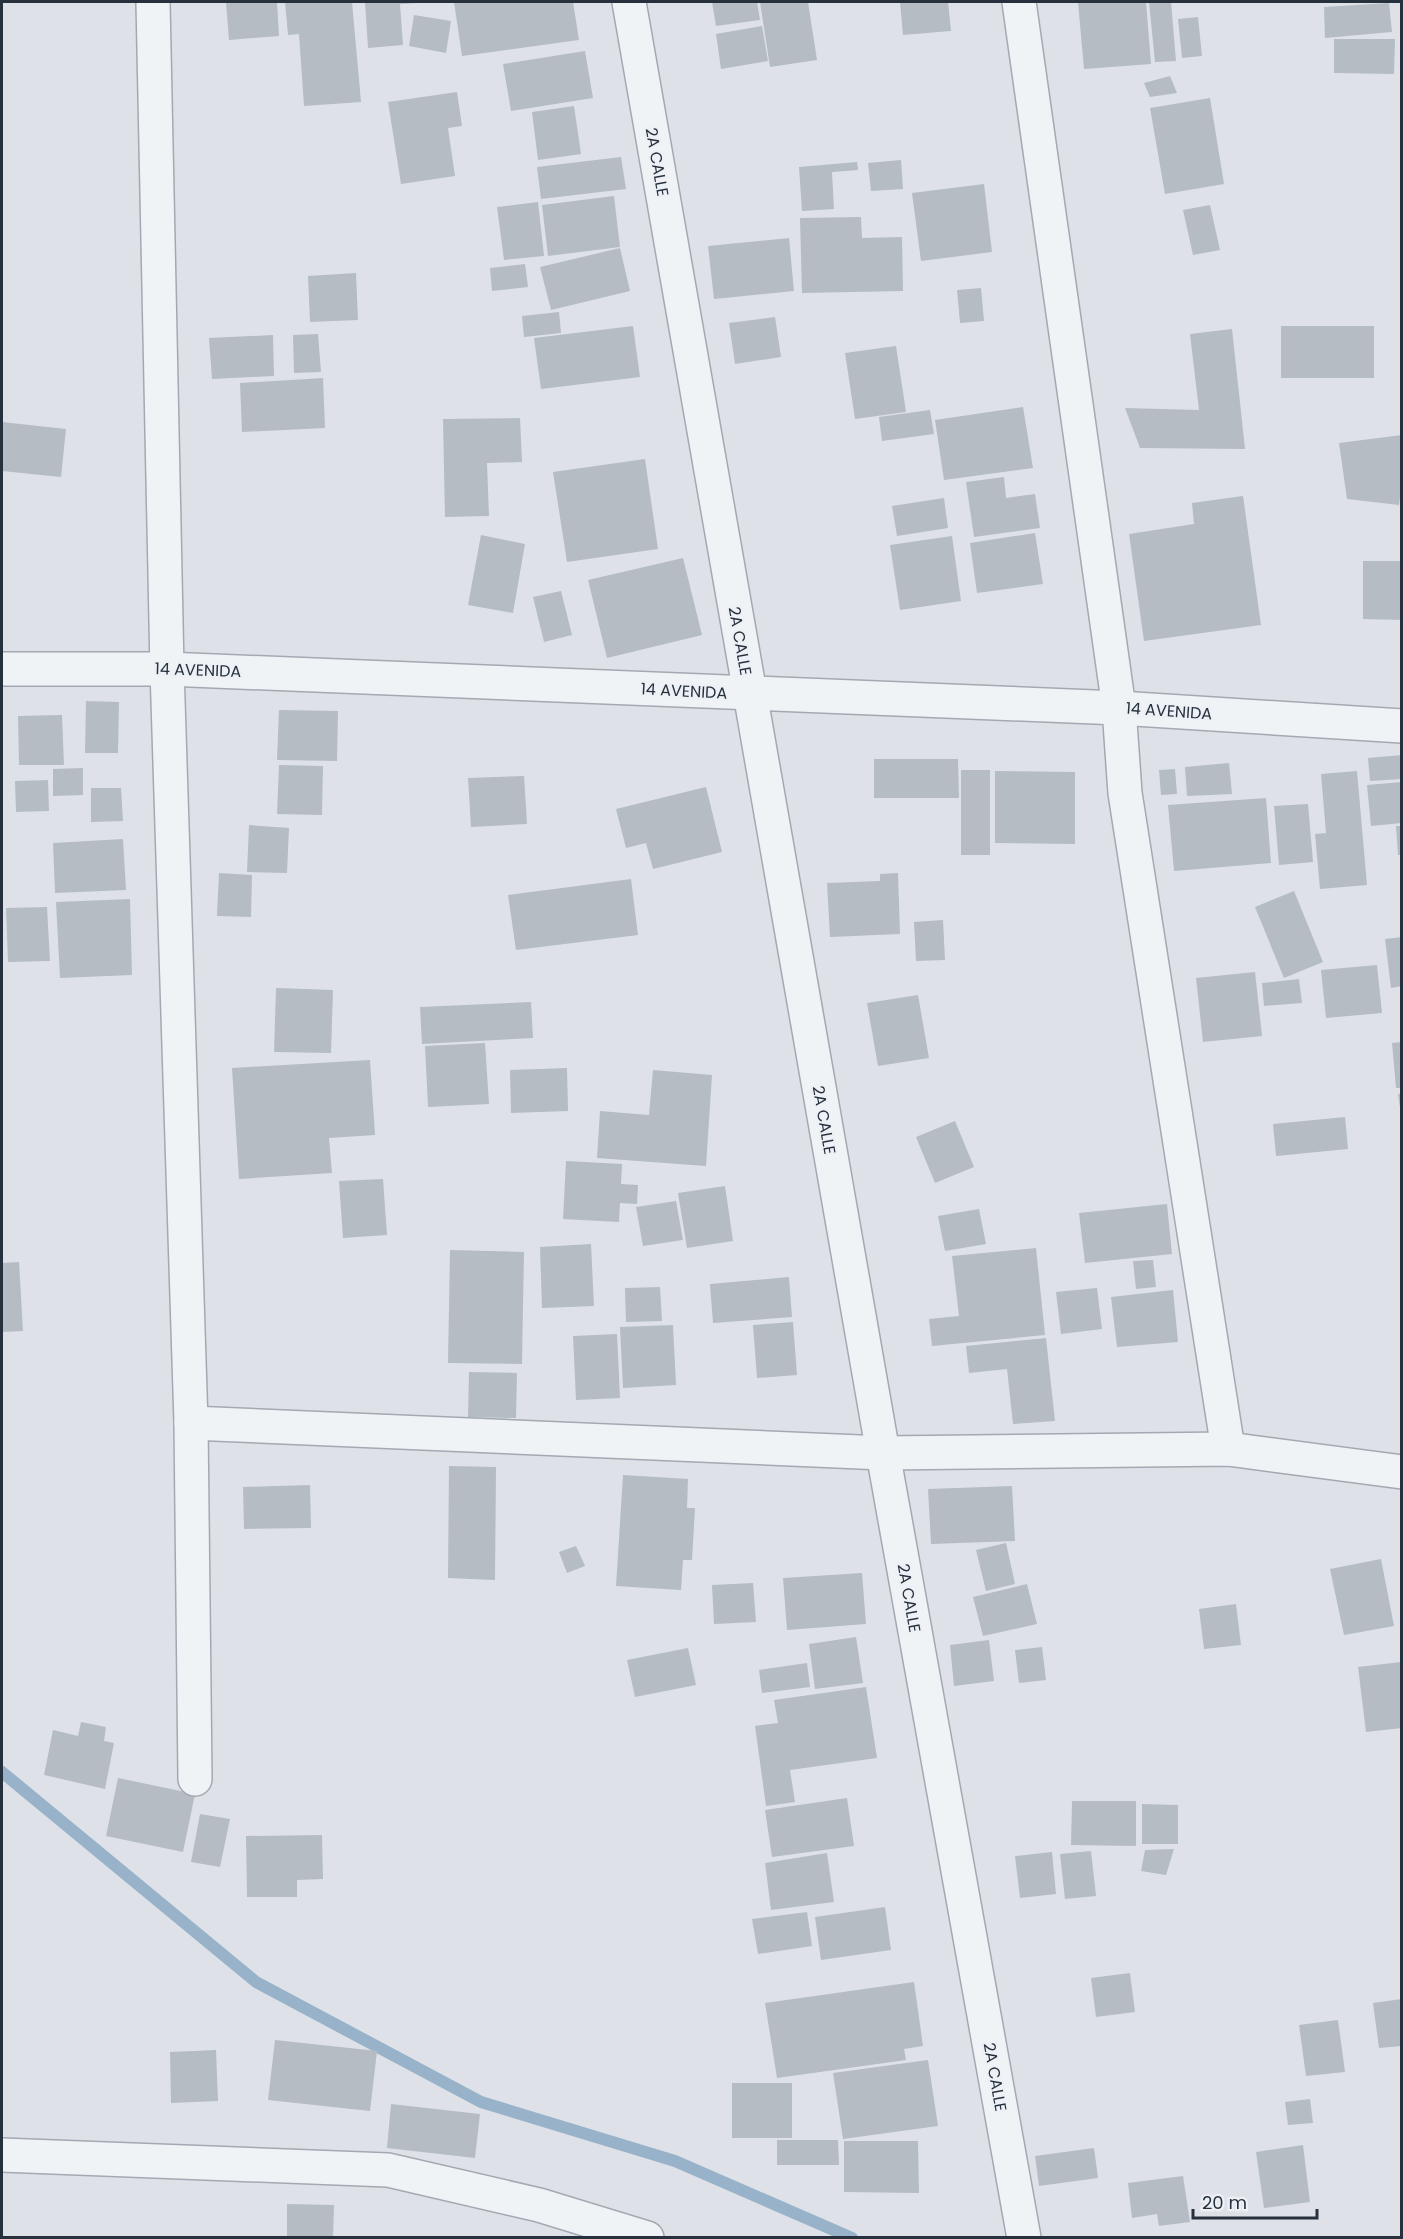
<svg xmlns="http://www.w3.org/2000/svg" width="1403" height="2239" viewBox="0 0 1403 2239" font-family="Poppins,sans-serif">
<rect width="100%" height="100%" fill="#dee2e8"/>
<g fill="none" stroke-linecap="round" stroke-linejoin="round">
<!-- stream -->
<path stroke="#98b3c9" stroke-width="12" d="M2,1772L256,1982L481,2102L675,2161L852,2238"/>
</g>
<!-- building -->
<g fill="#b5bcc4">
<path d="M226,2H277L279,36L229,40Z"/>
<path d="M285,2H352L361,102L304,106L299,34L288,35Z"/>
<path d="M365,2H418V3L400,4L403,45L368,48Z"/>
<path d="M454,2H573L579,40L462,56Z"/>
<path d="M712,2H757L760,20L716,26Z"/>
<path d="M760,2H808L817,60L770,67Z"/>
<path d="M900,2H948L951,31L903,35Z"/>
<path d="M1078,2H1146L1151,64L1084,69Z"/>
<path d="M1149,2H1171L1176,61L1155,62Z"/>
<path d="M1389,3L1392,32L1325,38L1324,7Z"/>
<path d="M414,15L451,21L446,53L409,46Z"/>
<path d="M1198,17L1202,56L1182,58L1178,19Z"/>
<path d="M762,26L768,61L721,69L716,34Z"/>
<path d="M1334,39H1395L1394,74L1334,73Z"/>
<path d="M585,51L593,98L511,111L503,64Z"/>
<path d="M1170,76L1177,93L1150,97L1144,83Z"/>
<path d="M457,92L462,126L448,128L455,176L401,184L388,102Z"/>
<path d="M1210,98L1224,184L1165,194L1150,108Z"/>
<path d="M574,106L581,154L538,160L532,112Z"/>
<path d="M621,157L626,189L541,199L537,167Z"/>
<path d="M901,160L903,189L871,191L868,163Z"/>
<path d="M857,162L858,170L832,172L834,209L802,211L799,167Z"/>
<path d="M984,184L992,252L921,261L912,193Z"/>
<path d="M614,196L620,247L548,256L542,205Z"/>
<path d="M538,202L544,256L504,260L497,207Z"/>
<path d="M1210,205L1220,250L1193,255L1183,210Z"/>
<path d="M861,217L862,238L902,237L903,291L802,293L800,218Z"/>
<path d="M789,238L794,291L714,299L708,246Z"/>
<path d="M620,248L630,291L551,310L540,267Z"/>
<path d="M525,264L528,287L492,291L490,268Z"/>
<path d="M356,273L358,320L310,322L308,276Z"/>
<path d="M981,288L984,321L960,323L957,290Z"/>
<path d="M559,312L561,333L524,337L522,316Z"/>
<path d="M775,317L781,357L735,364L729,323Z"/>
<path d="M633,326L640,377L541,389L534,338Z"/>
<rect x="1281" y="326" width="93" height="52"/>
<path d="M1232,329L1245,449L1140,448L1125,408L1199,410L1190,334Z"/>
<path d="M318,334L321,372L294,373L293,335Z"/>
<path d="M273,335L274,376L212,379L209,338Z"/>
<path d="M896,346L906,412L855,419L845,353Z"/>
<path d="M323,378L325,428L242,432L240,383Z"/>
<path d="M1023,407L1033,468L944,480L935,420Z"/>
<path d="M930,410L934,434L882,441L879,417Z"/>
<path d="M520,418L522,462L487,463L489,516L445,517L443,419Z"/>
<path d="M2,422L66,429L61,477L2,471Z"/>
<path d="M1402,435V480L1399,505L1347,499L1339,443Z"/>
<path d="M645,459L658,549L567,562L553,472Z"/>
<path d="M1004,477L1006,498L1035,494L1040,528L974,537L966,482Z"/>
<path d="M1243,496L1261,625L1144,641L1129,534L1194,524L1192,503Z"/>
<path d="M944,498L948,528L897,536L892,506Z"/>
<path d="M1035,533L1043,584L977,593L970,543Z"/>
<path d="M481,535L525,544L513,613L468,605Z"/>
<path d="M952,536L961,601L900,610L890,545Z"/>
<path d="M683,558L702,635L607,658L588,580Z"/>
<path d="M1363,561H1402V620L1363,619Z"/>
<path d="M561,591L572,635L544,642L533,597Z"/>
<path d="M86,701L119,702L118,753H85Z"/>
<path d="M279,710L338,711L337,761L277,760Z"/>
<path d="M62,715L64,765H19L18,716Z"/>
<path d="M1402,755V779L1370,781L1368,758Z"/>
<path d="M874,759H958L959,798H874Z"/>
<path d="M1229,763L1232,794L1187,796L1185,767Z"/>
<path d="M279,765L323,766L322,815L277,814Z"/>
<path d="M83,768V795L53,796V769Z"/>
<path d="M1175,769L1177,794L1161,795L1159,770Z"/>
<rect x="961" y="770" width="29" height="85"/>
<path d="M995,771L1075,772V844L995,843Z"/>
<path d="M1357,771L1367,885L1320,889L1315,834L1326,833L1321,774Z"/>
<path d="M524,776L527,824L471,827L468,778Z"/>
<path d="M48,780L49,811L16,812L15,781Z"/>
<path d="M1402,782V823L1371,826L1367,785Z"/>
<path d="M706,787L722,852L653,869L646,843L626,848L616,809Z"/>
<path d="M91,788H121L123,821L91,822Z"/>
<path d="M1266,798L1271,863L1174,871L1168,805Z"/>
<path d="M1308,804L1313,862L1279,865L1274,806Z"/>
<path d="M249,825L289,828L287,873L247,872Z"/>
<path d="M1396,826H1402V855H1398Z"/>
<path d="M123,839L126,890L55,893L53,843Z"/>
<path d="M219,873L252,875L251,917L217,916Z"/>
<path d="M898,873L900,934L830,937L827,883L880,881V874Z"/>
<path d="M631,879L638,935L516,950L508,895Z"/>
<path d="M1294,891L1323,962L1284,978L1255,907Z"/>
<path d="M130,899L132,975L60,978L56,902Z"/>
<path d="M47,907L50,961L8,962L6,908Z"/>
<path d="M943,920L945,960L916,961L914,922Z"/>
<path d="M1402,937V986L1391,988L1385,939Z"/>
<path d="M1377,965L1382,1013L1326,1018L1321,970Z"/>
<path d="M1255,972L1262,1036L1203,1042L1196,978Z"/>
<path d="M1299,979L1302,1003L1264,1006L1262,983Z"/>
<path d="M276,988L333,990L331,1053L274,1052Z"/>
<path d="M918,995L929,1058L878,1066L867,1003Z"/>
<path d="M531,1002L533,1038L422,1044L420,1007Z"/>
<path d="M1402,1042V1088H1396L1392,1043Z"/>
<path d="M485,1043L489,1104L428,1107L425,1046Z"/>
<path d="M370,1060L375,1135L329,1138L332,1173L239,1179L232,1068Z"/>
<path d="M567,1068L568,1111L511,1113L510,1070Z"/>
<path d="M653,1070L712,1075L706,1166L597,1158L600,1111L649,1115Z"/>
<path d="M1402,1093V1108H1400L1398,1094Z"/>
<path d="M1345,1117L1348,1149L1276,1156L1273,1124Z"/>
<path d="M955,1121L974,1167L935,1183L916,1137Z"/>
<path d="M566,1161L622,1164L621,1184L638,1185L637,1204L620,1203L619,1222L563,1219Z"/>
<path d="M383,1179L387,1235L343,1238L339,1181Z"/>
<path d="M725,1186L733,1241L687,1248L678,1193Z"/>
<path d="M676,1201L683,1240L643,1246L636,1207Z"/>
<path d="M1167,1204L1172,1254L1085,1263L1079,1213Z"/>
<path d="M979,1209L986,1244L945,1251L938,1216Z"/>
<path d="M591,1244L594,1306L542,1308L540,1247Z"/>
<path d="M1036,1248L1045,1335L932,1346L929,1319L959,1316L952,1256Z"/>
<path d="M450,1250L524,1252L522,1364L448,1363Z"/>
<path d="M1153,1260L1156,1287L1136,1289L1133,1261Z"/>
<path d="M19,1262L23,1331L2,1332V1263Z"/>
<path d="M789,1277L792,1317L713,1323L710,1284Z"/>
<path d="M660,1287L662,1321L626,1322L625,1288Z"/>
<path d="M1097,1288L1102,1329L1061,1334L1056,1292Z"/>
<path d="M1173,1290L1178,1342L1117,1347L1111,1297Z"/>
<path d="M793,1322L797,1375L757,1378L753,1325Z"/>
<path d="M673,1325L676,1385L623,1388L620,1327Z"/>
<path d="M617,1334L620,1398L576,1400L573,1336Z"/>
<path d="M1046,1338L1055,1421L1013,1424L1007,1369L969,1373L966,1346Z"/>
<path d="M469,1372L517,1373L516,1418L468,1417Z"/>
<path d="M449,1466L496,1467L495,1580L448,1578Z"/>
<path d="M623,1475L688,1479L687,1508H695L692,1560H683L681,1590L616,1586Z"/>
<path d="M310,1485L311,1528L244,1529L243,1487Z"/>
<path d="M1012,1486L1015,1541L931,1544L928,1489Z"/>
<path d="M1006,1543L1015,1584L986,1591L976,1550Z"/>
<path d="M576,1546L585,1566L567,1573L559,1552Z"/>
<path d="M1381,1559L1394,1626L1344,1635L1330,1569Z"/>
<path d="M862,1573L866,1624L787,1630L783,1578Z"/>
<path d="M753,1583L756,1622L714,1624L712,1585Z"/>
<path d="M1027,1584L1037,1624L983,1636L973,1597Z"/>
<path d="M1236,1604L1241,1645L1204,1649L1199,1609Z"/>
<path d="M856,1637L863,1683L815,1689L809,1644Z"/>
<path d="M989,1640L994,1681L954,1686L950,1645Z"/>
<path d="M1042,1647L1046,1680L1019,1683L1015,1650Z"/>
<path d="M688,1648L696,1685L635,1697L627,1660Z"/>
<path d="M1401,1662L1402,1728L1366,1732L1358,1667Z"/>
<path d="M807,1663L810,1687L762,1693L759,1670Z"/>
<path d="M866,1687L877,1758L790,1770L795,1802L766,1806L755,1726L778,1723L774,1700Z"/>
<path d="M81,1722L106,1727L104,1741L114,1743L105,1789L44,1775L53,1730L78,1736Z"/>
<path d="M118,1778L195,1794L183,1852L106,1836Z"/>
<path d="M847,1798L854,1846L772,1857L765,1810Z"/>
<path d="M1072,1801H1136V1846L1071,1845Z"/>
<path d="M1142,1804L1178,1805V1844H1142Z"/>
<path d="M200,1814L230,1819L220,1867L191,1862Z"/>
<path d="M322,1835L323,1879L297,1880V1897H247L246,1836Z"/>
<path d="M1174,1849L1166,1875L1141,1871L1145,1850Z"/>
<path d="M1091,1851L1096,1896L1065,1899L1060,1854Z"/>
<path d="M1052,1852L1056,1894L1020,1898L1015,1856Z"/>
<path d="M827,1853L834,1902L771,1910L765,1863Z"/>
<path d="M885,1907L891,1950L821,1960L815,1917Z"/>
<path d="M807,1912L812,1946L758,1954L752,1919Z"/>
<path d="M1130,1973L1135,2012L1096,2017L1091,1978Z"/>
<path d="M914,1982L923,2046L904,2049L906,2060L777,2078L765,2003Z"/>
<path d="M1402,1999V2046L1379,2048L1373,2003Z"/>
<path d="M1338,2020L1345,2072L1306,2076L1299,2025Z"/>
<path d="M275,2040L377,2051L370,2111L268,2100Z"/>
<path d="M216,2050L218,2101L171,2103L170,2052Z"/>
<path d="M928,2060L938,2126L843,2139L833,2073Z"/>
<rect x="732" y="2083" width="60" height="55"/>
<path d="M1310,2099L1313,2123L1288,2125L1285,2102Z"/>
<path d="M391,2104L480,2114L475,2158L387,2148Z"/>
<path d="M777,2140H838L839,2165H777Z"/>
<path d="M844,2141H918L919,2193L844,2192Z"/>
<path d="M1303,2145L1310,2202L1264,2208L1256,2152Z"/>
<path d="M1094,2148L1098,2178L1039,2186L1035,2156Z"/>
<path d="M1183,2176L1190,2222L1159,2226L1157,2214L1132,2218L1128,2183Z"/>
<path d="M287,2204L334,2205L333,2238H287Z"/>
</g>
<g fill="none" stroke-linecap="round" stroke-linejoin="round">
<defs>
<g id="minor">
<path d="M153,2L167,669L191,1423L195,1779"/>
<path d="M629,2L883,1453L1024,2238"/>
<path d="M1019,2L1119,708L1125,793L1228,1449"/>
<path d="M2,669H167L1119,708L1402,726"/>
<path d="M191,1423L883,1453L1228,1449L1402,1472"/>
<path d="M2,2155L388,2170L539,2205L647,2238"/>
</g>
</defs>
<!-- minor casing -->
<use href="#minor" stroke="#a3a9b2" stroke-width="36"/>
<!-- minor -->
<use href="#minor" stroke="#f0f3f6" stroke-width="33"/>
</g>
<g text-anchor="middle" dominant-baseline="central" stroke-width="5" stroke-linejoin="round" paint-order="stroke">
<!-- street labels -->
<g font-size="16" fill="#27313e" stroke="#edf1f5">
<text transform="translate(657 162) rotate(80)">2A CALLE</text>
<text transform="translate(740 641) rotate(80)">2A CALLE</text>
<text transform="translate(198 670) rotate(2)">14 AVENIDA</text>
<text transform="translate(684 691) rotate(3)">14 AVENIDA</text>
<text transform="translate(1169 711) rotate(4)">14 AVENIDA</text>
<text transform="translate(824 1120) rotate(80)">2A CALLE</text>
<text transform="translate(909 1598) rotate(80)">2A CALLE</text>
<text transform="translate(995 2077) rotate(80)">2A CALLE</text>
</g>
</g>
<!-- border -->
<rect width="1403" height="2239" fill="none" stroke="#27313e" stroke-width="6"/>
<!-- scale -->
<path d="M1193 2209v9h124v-9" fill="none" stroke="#27313e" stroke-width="3"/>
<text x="1202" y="2209" font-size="18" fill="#27313e" stroke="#edf1f5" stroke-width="4.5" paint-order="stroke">20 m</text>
</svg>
